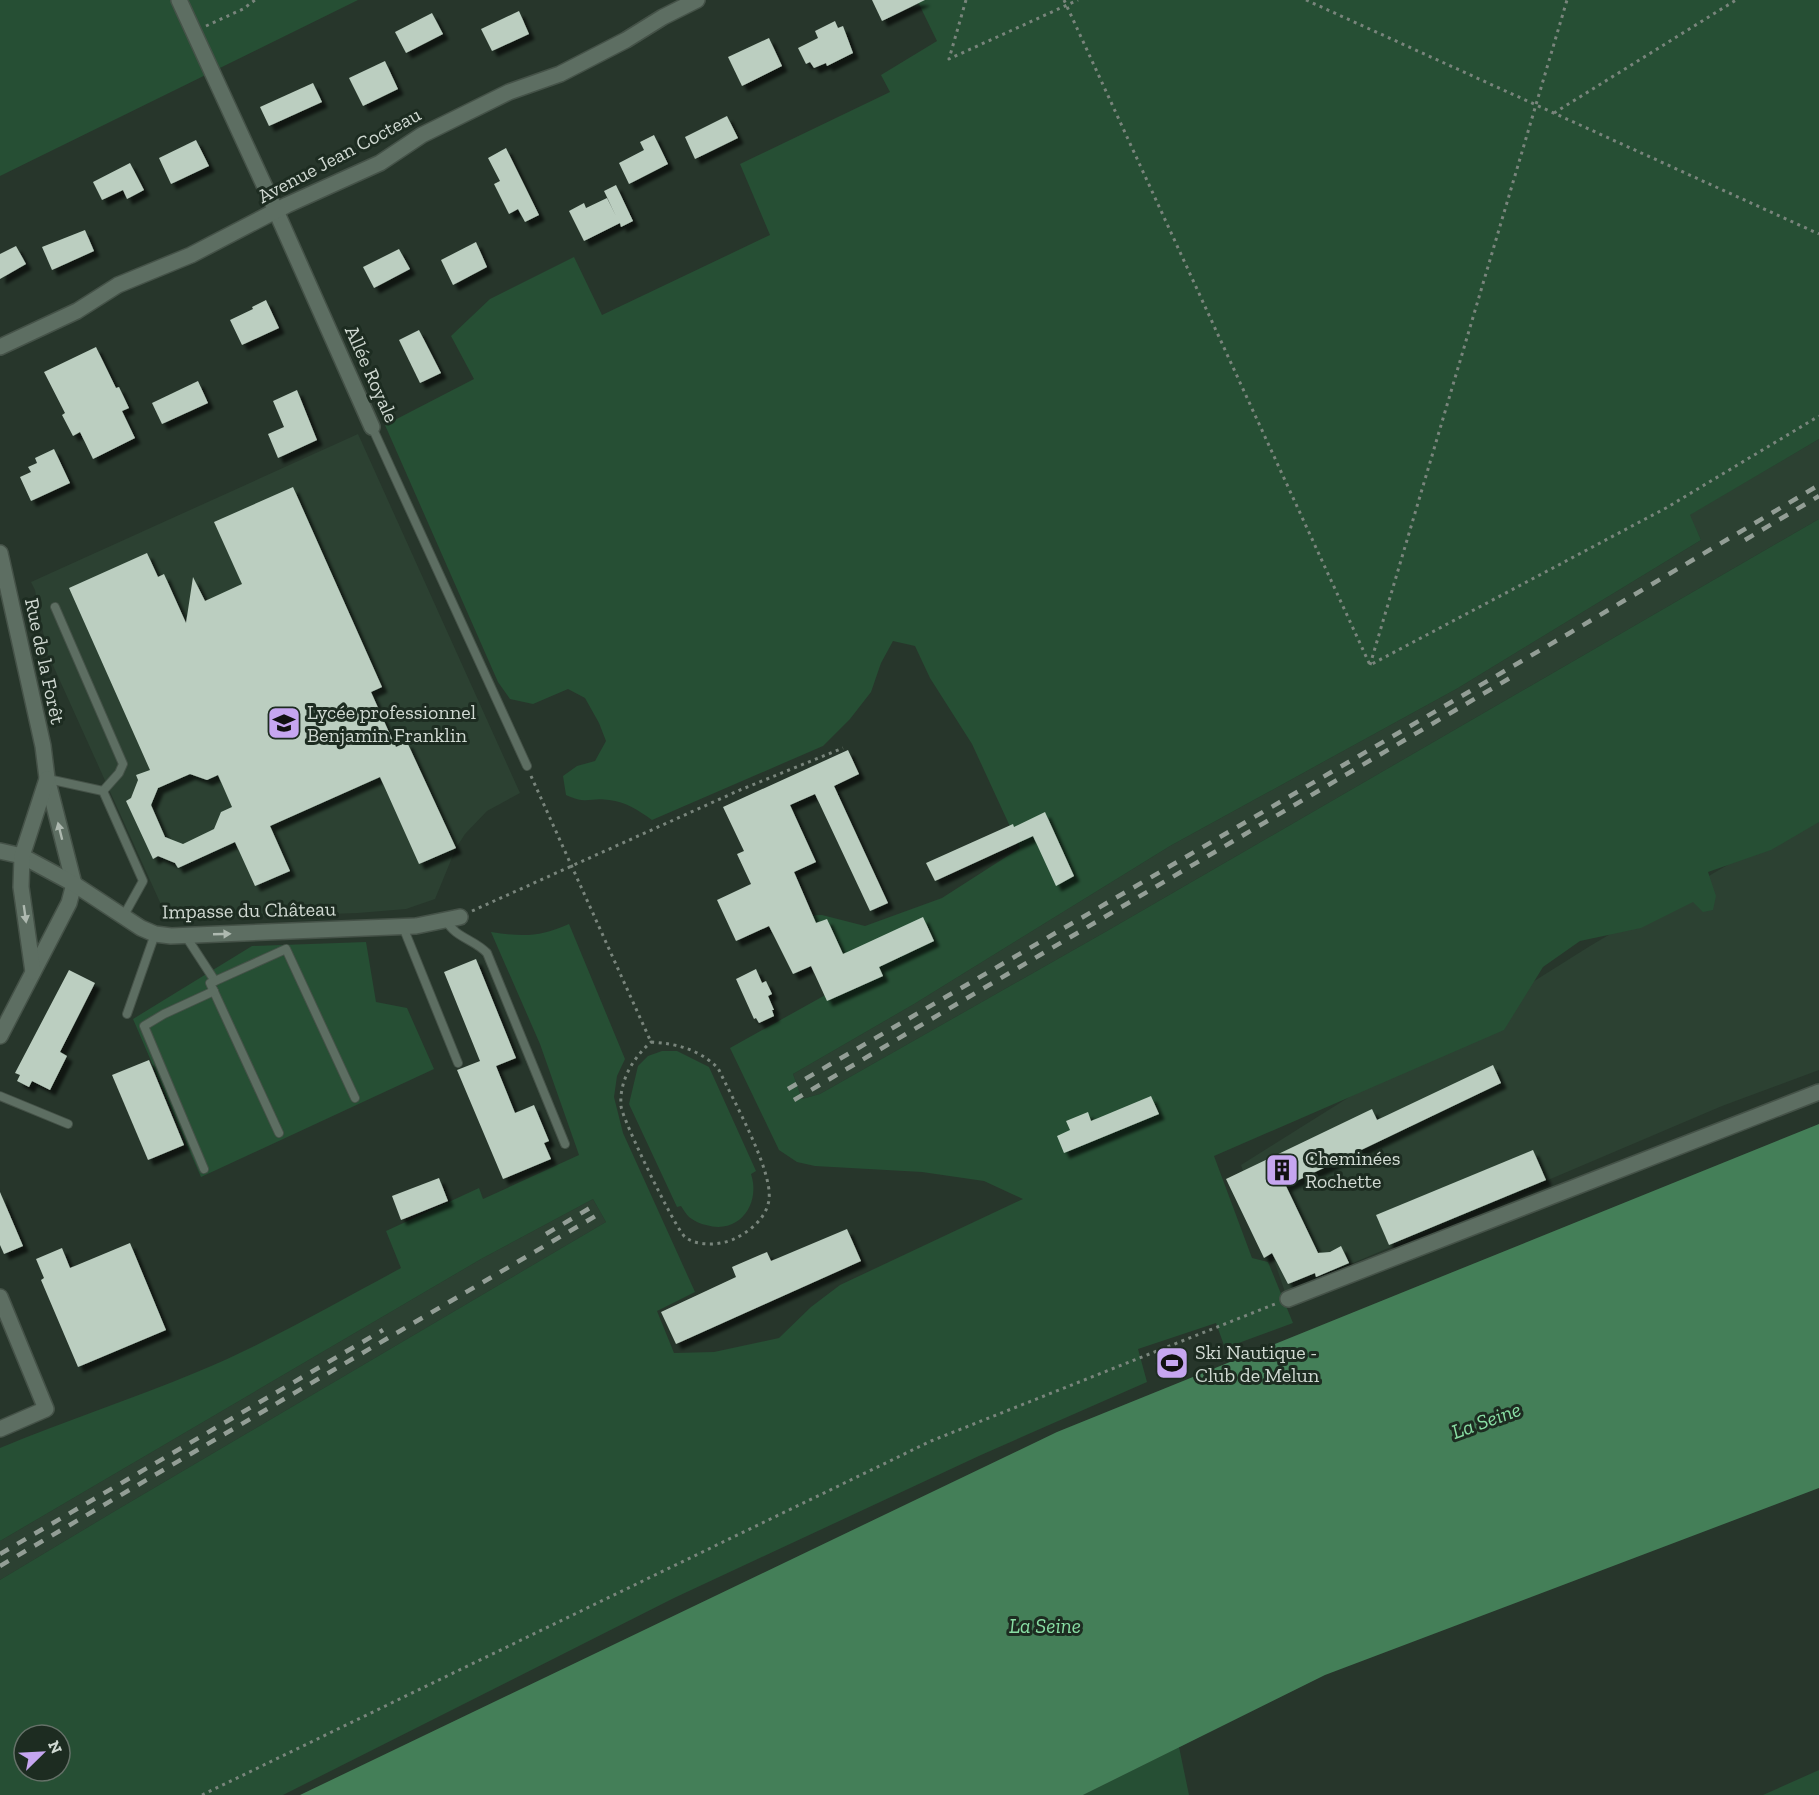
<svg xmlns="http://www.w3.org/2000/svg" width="1819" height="1795" viewBox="0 0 1819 1795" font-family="'Zilla Slab',serif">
<defs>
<filter id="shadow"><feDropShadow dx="5.5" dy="5.5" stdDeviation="1.5" flood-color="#0009"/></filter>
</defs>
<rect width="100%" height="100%" fill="#27362b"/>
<!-- built -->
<g fill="#2c4132">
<path d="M358,434L520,793L487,811L465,834L456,848L435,899L406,909L358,913L168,920L47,652L35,590L31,582Z"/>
<path d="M1819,439V519L1107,931L820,1094L802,1099L793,1074L914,1004L1170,846L1458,688L1701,540L1689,515Z"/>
<path d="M1819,811V1070L1722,1106L1285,1292L1241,1165L1590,946Z"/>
<path d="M593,1199L606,1222L115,1511L0,1580V1541L481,1259Z"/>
</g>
<!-- green -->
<g fill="#264f34" fill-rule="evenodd">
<path d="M0,0H358L0,176Z"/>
<path d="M917,0H1819V439L1690,515L1701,540L1458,688L1170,846L914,1004L793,1074L802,1099L820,1094L1107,931L1819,519V822L1771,850L1708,872L1716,896L1713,910L1703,912L1693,902L1641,928L1580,941L1543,967L1504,1030L1214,1156L1252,1258L1268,1262L1293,1323L1225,1348L1216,1323L1138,1349L1147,1382L981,1455L674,1598L283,1795H0V1580L115,1511L606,1222L593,1199L481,1259L0,1541V1448C65,1421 132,1399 197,1372C267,1343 334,1304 401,1268L386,1231L479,1188L483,1199L579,1155L540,1044L491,932C523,937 540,937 569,924L625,1059L617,1076L614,1097L623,1133L695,1292L657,1311L674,1353L714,1352L779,1338L811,1307L840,1285L1023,1199L984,1181L922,1172L815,1166L797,1162L779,1150L730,1048L829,993L795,916L822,915L865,926L942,898L1020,848L972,744L930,678L915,646L893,641L881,663L871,692L850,719L823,746L652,820C638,810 626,802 609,800C589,797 588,805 566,795L563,776L577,766L595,761L606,741L599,723L585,698L568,689L533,704L510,699L498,682L385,425L474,379L451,336L490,299L574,257L602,315L770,235L740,164L890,92L881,75L937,41ZM24,1735H60V1771H24Z"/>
<path d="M366,942L376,1002L407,1008L434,1069L201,1177L133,1019L252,946Z"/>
<path d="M662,1051H677L709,1067L756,1171L751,1174C761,1204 739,1235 706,1225C701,1224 694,1221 689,1217C686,1214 683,1209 681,1206L677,1207L629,1104L638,1066L648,1056Z"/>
<path d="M1184,1351L1189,1362L1159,1374L1155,1363Z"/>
<path d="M1179,1747L1189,1795H1083Z"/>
<path d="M1819,1770V1795H1763Z"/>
</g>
<!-- water -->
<path fill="#447f58" d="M1819,1124V1488L1325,1675L1083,1795H300L1057,1432Z"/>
<!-- building -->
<g fill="#bbcec0" fill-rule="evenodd" filter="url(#shadow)">
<path d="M872,0H925L882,21Z"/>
<path d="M519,11L529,34L492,51L481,29Z"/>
<path d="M432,13L443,34L406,53L395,32Z"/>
<path d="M835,21L838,28L843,26L853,53L827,66L826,63L814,68L810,62L806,64L798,48L818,38L815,31Z"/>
<path d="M769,38L782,66L742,86L728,57Z"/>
<path d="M385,61L398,89L363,106L349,78Z"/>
<path d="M313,83L322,102L269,126L260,107Z"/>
<path d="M727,116L738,138L695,159L685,137Z"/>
<path d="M654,135L668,164L629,184L619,163L644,150L640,142Z"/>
<path d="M196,140L209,166L171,184L159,158Z"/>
<path d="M506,148L539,215L525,222L518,209L509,214L494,184L500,181L488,158Z"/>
<path d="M130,163L144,190L127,199L123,190L102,200L93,182Z"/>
<path d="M616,185L633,221L621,227L620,223L584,241L569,211L584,203L586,208L607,198L616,216L604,191Z"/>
<path d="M85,230L94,251L52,270L42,247Z"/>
<path d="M476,242L487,267L453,285L441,260Z"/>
<path d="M16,246L26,264L0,279V254Z"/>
<path d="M399,249L410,269L374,288L363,267Z"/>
<path d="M266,300L279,328L242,345L230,320L253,309L252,307Z"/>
<path d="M419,330L441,373L420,383L399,340Z"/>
<path d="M96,347L116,388L119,387L129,408L122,411L135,438L93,459L80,432L73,436L62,415L65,413L44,372Z"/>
<path d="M198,381L208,403L162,424L152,403Z"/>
<path d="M297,390L317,440L278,458L268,434L284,427L273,401Z"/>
<path d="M54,449L70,483L31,501L20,477L31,472L28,467L37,463L35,458Z"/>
<path d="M293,487L382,687L371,692L388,730L396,747L407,742L456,848L419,864L380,777L270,826L290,871L255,886L235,842L178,868L175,863L158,856L153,859L126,801L131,798L138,780L136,775L150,770L69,588L147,553L158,577L164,574L186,623L193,577L205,601L242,584L214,522ZM190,774L207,780L218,775L232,807L221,812L214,829L183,844L165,837L151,805L158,788Z"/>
<path d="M848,750L859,774L834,786L888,903L870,911L815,794L790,805L816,862L794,872L816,923L827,919L843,954L923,917L934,941L879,967L883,976L827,1001L811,966L793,974L769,926L736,941L717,900L751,884L737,854L744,851L723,807Z"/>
<path d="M1045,812L1074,876L1056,886L1033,836L935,881L926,863L1013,824L1014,827Z"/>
<path d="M476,959L516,1058L496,1066L515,1113L534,1105L549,1141L544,1143L551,1159L503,1179L457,1070L480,1061L444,972Z"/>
<path d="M756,969L762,983L766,981L772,994L768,996L774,1010H772L774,1016L759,1023L756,1018L754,1019L736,979Z"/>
<path d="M69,970L95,983L60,1052L67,1056L50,1090L32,1081L29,1087L17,1081L20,1075L15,1073Z"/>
<path d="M149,1060L184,1145L148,1160L112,1075Z"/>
<path d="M1493,1065L1501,1083L1286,1186L1318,1253L1330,1252L1341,1246L1349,1263L1316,1277L1315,1273L1288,1284L1272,1253L1264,1258L1226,1179L1372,1109L1377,1120Z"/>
<path d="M1151,1096L1159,1114L1064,1153L1057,1136L1070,1130L1066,1121L1088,1112L1091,1121Z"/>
<path d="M1533,1150L1546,1180L1389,1245L1376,1215Z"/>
<path d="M439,1178L448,1201L401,1220L392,1196Z"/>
<path d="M0,1192L23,1246L4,1254L0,1245Z"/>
<path d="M847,1229L861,1261L676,1344L661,1312L736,1277L732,1267L767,1252L771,1261Z"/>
<path d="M130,1243L166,1330L78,1367L41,1280L44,1278L36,1259L62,1248L70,1268Z"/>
</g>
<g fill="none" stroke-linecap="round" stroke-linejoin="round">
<defs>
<g id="lane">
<path d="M372,427L527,766"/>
<path d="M55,607L123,764L119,773L103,791"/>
<path d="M48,779L103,791L143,881L123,917"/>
<path d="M446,920C455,938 474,939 487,953L565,1144"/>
<path d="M403,927L458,1063"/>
<path d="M185,935L215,981"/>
<path d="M127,1014L155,934"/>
<path d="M0,1096L68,1124"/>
<path d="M279,1133L210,983L215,981L286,949L355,1098"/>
<path d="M204,1169L144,1026L164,1014L214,991"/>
</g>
<g id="street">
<path d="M179,0L276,211L372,427"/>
<path d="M0,347L77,311L118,285L191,255L287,205L380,163L422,135L509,92L560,74L626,40L663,17L697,0"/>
<path d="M0,553L43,746L47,778L74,884L69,903L0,1036"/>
<path d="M0,851L22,856L74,884L141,928L155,934L171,936L416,926L460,917"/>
<path d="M33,972L21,887L22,856L47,779"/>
<path d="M0,1297L46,1409L0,1429"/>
<path d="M1288,1299L1819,1092"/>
</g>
</defs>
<!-- lane casing -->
<use href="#lane" stroke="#455248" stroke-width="10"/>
<!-- street casing -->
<use href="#street" stroke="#455248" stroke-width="18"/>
<!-- path -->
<g stroke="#79857c" stroke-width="3" stroke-dasharray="3 4.5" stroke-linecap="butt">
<path d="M966,0L949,59L1078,0"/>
<path d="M1064,0L1370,665L1666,508L1819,416"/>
<path d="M1306,0L1819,234"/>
<path d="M206,26L243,9L255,0"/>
<path d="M1554,113L1736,0"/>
<path d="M1370,665L1567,0"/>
<path d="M531,776L651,1042"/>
<path d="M472,911L740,790L843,748"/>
<path d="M651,1042C678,1044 698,1049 718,1068C732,1098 773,1170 769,1200C766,1219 749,1232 734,1239C721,1245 698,1247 685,1237C676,1230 622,1119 621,1106C619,1081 633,1058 651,1042Z"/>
<path d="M202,1795L931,1441L1275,1304"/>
</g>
<!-- lane -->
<use href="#lane" stroke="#5d6e62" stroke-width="8"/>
<!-- street -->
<use href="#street" stroke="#5d6e62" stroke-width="15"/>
<!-- rail -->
<g stroke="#939e96" stroke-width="4.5" stroke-dasharray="10 10" stroke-linecap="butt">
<path d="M1745,540L1819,496"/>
<path d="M788,1089L1568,634L1819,485"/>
<path d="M794,1100L1510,678"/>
<path d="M546,1234L595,1205"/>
<path d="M0,1554L383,1330"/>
<path d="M0,1566L599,1214"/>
</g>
</g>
<!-- one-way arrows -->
<defs><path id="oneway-solid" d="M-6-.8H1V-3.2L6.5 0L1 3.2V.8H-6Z" transform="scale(1.5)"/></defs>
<g fill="#aeb9b0">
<use href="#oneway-solid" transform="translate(60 831) rotate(-104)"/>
<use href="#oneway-solid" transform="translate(25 914) rotate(82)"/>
<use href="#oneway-solid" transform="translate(222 934) rotate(-2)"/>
</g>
<!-- icons -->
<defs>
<symbol id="school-square" viewBox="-11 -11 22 22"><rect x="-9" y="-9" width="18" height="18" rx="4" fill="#c6a6f0" stroke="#1d2c21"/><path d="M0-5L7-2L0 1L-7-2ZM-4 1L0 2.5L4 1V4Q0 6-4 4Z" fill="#111"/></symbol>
<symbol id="building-square" viewBox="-11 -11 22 22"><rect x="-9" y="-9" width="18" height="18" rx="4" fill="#c6a6f0" stroke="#1d2c21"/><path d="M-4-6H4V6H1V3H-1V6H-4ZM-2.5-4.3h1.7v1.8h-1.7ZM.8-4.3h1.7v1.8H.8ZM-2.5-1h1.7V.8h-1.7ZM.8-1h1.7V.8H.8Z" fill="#111"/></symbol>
<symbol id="stadium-square" viewBox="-11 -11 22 22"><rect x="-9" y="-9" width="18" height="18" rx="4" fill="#c6a6f0" stroke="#1d2c21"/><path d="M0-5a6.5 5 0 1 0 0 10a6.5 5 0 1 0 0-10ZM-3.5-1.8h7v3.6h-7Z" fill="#111"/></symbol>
</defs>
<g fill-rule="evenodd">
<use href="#school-square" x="265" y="704" width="38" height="38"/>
<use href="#building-square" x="1263" y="1151" width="38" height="38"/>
<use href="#stadium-square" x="1153" y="1344" width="38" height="38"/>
</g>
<g text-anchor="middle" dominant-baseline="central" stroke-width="6" stroke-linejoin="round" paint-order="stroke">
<!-- street labels -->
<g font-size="20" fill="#d0d9d2" stroke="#1d2c21">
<text transform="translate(339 155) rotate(-28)">Avenue Jean Cocteau</text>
<text transform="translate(372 374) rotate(66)">Allée Royale</text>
<text transform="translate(45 661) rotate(78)">Rue de la Forêt</text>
<text transform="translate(249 910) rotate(-1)">Impasse du Château</text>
</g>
<!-- poi labels -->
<g font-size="20" fill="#d0d9d2" stroke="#1d2c21" text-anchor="start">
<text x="307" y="712">Lycée professionnel<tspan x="307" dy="23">Benjamin Franklin</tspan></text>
<text x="1305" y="1158">Cheminées<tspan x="1305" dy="23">Rochette</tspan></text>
<text x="1195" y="1352">Ski Nautique -<tspan x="1195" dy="23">Club de Melun</tspan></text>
</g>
<!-- water labels -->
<g font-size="21" font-style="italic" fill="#89dea4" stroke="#1d2c21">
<text transform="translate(1486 1420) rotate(-20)">La Seine</text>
<text x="1045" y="1625">La Seine</text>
</g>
</g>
<!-- north arrow -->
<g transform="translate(42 1753) rotate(66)"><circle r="28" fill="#1d2c21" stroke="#657168" stroke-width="1.5"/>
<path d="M0-4.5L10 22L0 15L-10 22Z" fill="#c6a6f0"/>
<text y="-9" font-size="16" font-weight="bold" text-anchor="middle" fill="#d0d9d2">N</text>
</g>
</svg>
